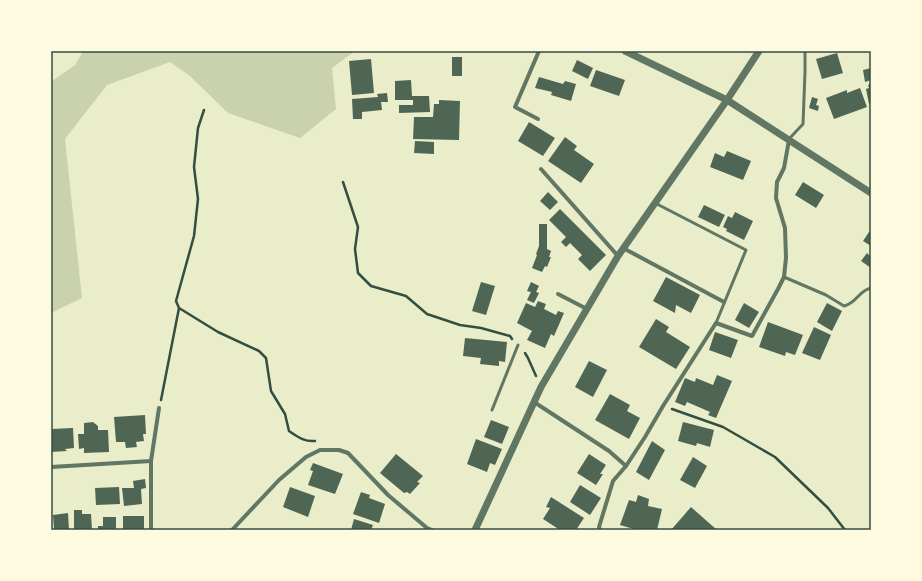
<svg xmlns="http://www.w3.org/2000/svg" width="922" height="581" viewBox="0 0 922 581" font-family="'DejaVu Sans',sans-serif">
<rect width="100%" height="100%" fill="#e9edc9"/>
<!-- green -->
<path fill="#cad2ad" d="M83,51H355L332,68L336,109L300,138L228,113L190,76L170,62L107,85L65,139L82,298L51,313V82L75,65Z"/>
<!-- building -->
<g fill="#4f6655">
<path d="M837,53L843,73L822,79L816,59Z"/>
<rect x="452" y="57" width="10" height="19"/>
<path d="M371,59L374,93L352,95L349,61Z"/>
<path d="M577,60L593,68L588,79L572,71Z"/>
<path d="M871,68V80L865,82L863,70Z"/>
<path d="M596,70L625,80L619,96L590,86Z"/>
<path d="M539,77L563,84L565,81L576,84L571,101L551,95L552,92L535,88Z"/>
<path d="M411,80L412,96H429L430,112L399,113V105H413V100H395V81Z"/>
<path d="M871,84V103L869,104L866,89L869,88L868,85Z"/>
<path d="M860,88L867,107L834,119L826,98L847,90V93Z"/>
<path d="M387,93L388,102H381L382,110L362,112V119H353L352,99L378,97L377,94Z"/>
<path d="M812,97L818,99L816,105L819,106L818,111L809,108Z"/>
<path d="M439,100L460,101L459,140L413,139L414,117H433L434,104H439Z"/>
<path d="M529,122L555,138L543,156L518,141Z"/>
<path d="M565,137L577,146L574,150L594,164L581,183L548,161Z"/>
<path d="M415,141L434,142V154L414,153Z"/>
<path d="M727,151L751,161L743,180L710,167L715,153L724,157Z"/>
<path d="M803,182L824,195L816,208L795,195Z"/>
<path d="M548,192L558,202L550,210L540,201Z"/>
<path d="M704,205L725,215L719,227L698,217Z"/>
<path d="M560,209L606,255L590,271L578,259L582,255L570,243L566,247L561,242L566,237L549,220Z"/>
<path d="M735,212L753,221L744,240L726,231L727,229L723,227L728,216L732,218Z"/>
<path d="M539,224H547V249L551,251L549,257H551L547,267L545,266L542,272L532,268L537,255L536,254L539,246Z"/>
<path d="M871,229V246L863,241Z"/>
<path d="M867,253L871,257V268L861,261Z"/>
<path d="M666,277L700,295L691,313L676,305L675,313L653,301Z"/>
<path d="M481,282L495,286L486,315L472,311Z"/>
<path d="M531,282L539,286L536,292L539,293L534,303L527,300L531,292L527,291Z"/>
<path d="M538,301L546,304L544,309L556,315L558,311L564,313L554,336L551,334L545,348L527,340L532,331L517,323L526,303L535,307Z"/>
<path d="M744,303L759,312L749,328L735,320Z"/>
<path d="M827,303L842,311L832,331L817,322Z"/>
<path d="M656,319L669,327L666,332L690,347L676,369L639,347Z"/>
<path d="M768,322L803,335L795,355L786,352L785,356L759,347Z"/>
<path d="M814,327L831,335L820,360L802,353Z"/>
<path d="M715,332L738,340L731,358L709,350Z"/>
<path d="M465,338L507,342L505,362L499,361V366L480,364L481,358L463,356Z"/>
<path d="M589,361L607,370L593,397L575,387Z"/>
<path d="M717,375L732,381L716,418L708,415L710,412L687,402L685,406L675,402L685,378L695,382L696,378L713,385Z"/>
<path d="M610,394L630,405L627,411L640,418L629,439L595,420Z"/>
<path d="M145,415L146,434H143L144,441L136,442L137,447L126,448L125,442H116L114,417Z"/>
<path d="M491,420L509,427L502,444L484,437Z"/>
<path d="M93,422L98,426V430H108L109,452L84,453V448L79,449L78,434H84V423Z"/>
<path d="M683,422L714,430L710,447L697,443L696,446L678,441Z"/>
<path d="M73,428L74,448L65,449L67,451L51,452V429Z"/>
<path d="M476,439L502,449L495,465L490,463L487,472L467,464Z"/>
<path d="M652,441L665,450L649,480L636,472Z"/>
<path d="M396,454L423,476L417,482L420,483L410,494L407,492L404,493L380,473Z"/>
<path d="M589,454L606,465L600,474H603L596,485L577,473Z"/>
<path d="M693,457L707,466L695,488L680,480Z"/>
<path d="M313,463L343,474L335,494L308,485L313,471L310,470Z"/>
<path d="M145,479L146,488L141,489L142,504L124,506L122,488H134L133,481Z"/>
<path d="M580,485L601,498L590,515L570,502Z"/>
<path d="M119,487L120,504L96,505L95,488Z"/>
<path d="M290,487L315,496L308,517L283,507Z"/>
<path d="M361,492L370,495L369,498L385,504L379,523L353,514Z"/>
<path d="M638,495L649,499L648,506L662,509L657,530H637L620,525L629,500L636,502Z"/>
<path d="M551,497L584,518L576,530H560L543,519L550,508L546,507Z"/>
<path d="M691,507L717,530H671Z"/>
<path d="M74,510H82V514H91L92,530H74Z"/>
<path d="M68,513L69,530H54L53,515Z"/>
<rect x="123" y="516" width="21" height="14"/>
<path d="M103,517H116V530H98V526H103Z"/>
<path d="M354,519L373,525L371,530H351Z"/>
</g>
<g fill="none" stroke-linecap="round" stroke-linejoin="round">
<!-- path -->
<g stroke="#344e41" stroke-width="2.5">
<path d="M204,110L198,128L194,167L198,199L194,236L176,301L179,308L218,332L259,351L266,358L271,391L285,414L289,431C298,437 304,442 315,441"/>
<path d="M343,182L358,227L355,249L358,273L371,286L406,296L427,314L460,325L481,328L510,336L512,339"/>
<path d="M525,353L528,358L536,376"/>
<path d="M161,400L179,308"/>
<path d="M672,409L723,427L775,457L828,508L845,530"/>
</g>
<!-- service -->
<g stroke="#617663" stroke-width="3">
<path d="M789,139L803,124L805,72V51"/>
<path d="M655,203L746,250L716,323"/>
<path d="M784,277L826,295L844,306C857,303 858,291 871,288"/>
<path d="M492,410L518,345"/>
</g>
<!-- minor -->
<g stroke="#617663" stroke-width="4">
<path d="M538,119L515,107L539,51"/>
<path d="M541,169L618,256"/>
<path d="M623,248L724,302"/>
<path d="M558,294L587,309"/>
<path d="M534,402L609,451L626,466L613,481L599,527L600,530"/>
<path d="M626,466L645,437L663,406L716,323L752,336L778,289L784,277L786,258L785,228L776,198L777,182L784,168L789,140"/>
<path d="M51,467L151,461"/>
<path d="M151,530V461L159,408"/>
<path d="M232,530L279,480L306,457L320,450H339L348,453L388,495L427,528L432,530"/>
</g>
<!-- tertiary -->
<g stroke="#617663" stroke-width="7">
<path d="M625,51L727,100L871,193"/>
<path d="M475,530L541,387L618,256L727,100L759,51"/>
</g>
</g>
<!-- border -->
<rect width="922" height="581" fill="none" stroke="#fefae0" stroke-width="104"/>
<rect x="52" y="52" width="818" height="477" fill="none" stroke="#344e41" stroke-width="1.5"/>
</svg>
